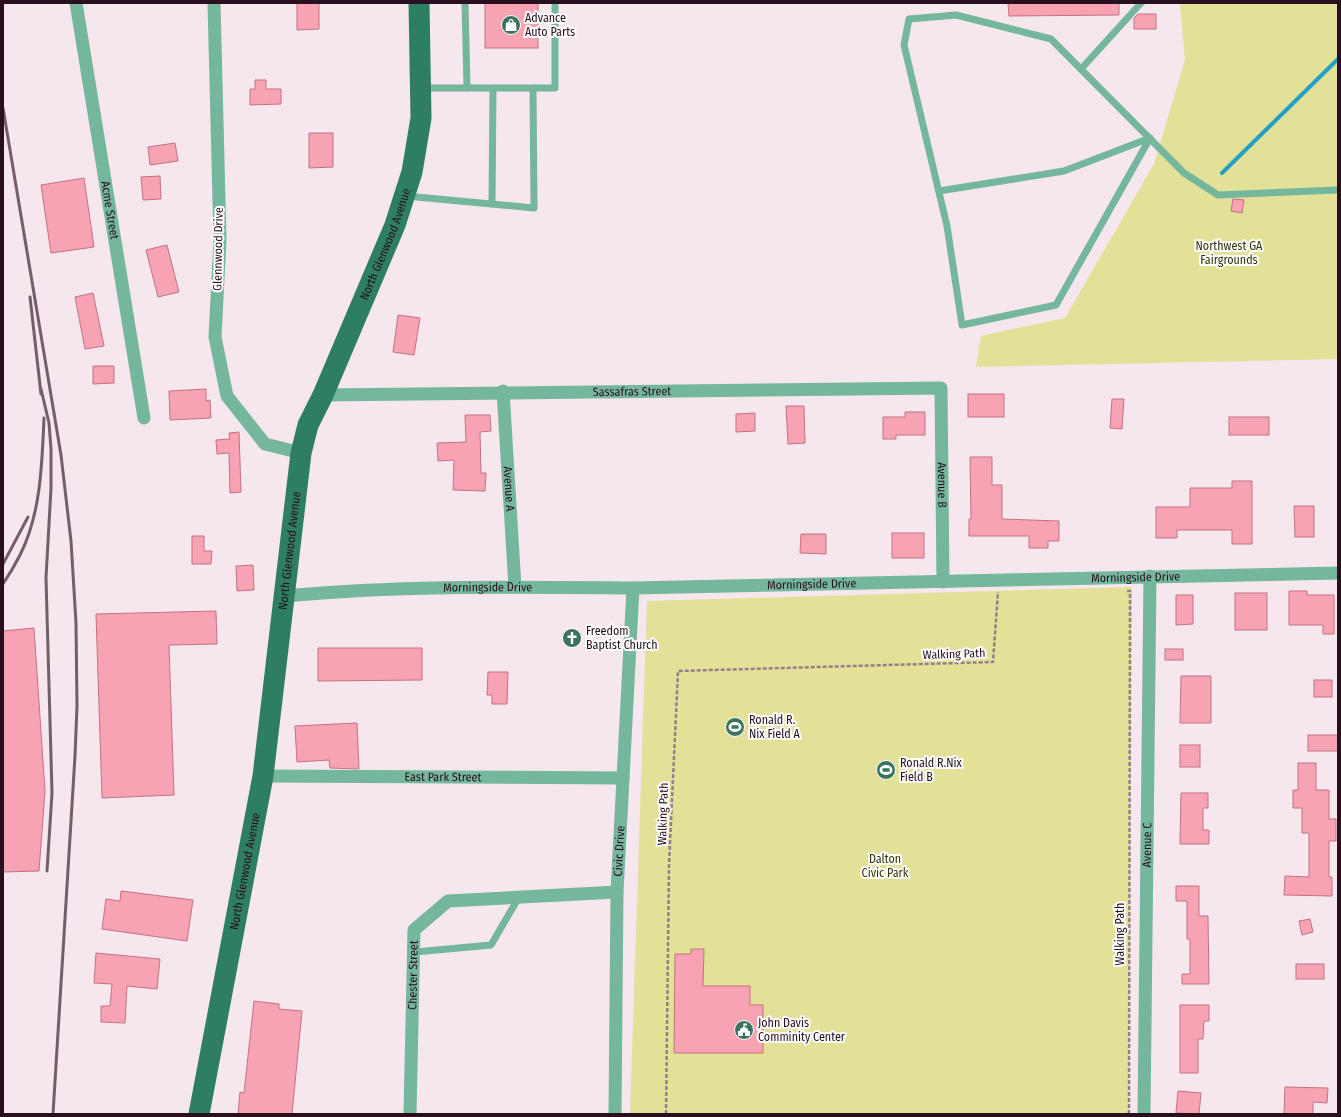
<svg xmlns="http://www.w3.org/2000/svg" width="1341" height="1117" viewBox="0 0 1341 1117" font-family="'Fira Sans Condensed',sans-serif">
<rect width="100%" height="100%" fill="#f6e6ee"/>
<!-- green -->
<g fill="#e3e097">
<path d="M1180,3H1338V359L976,367L981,336L1065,318L1154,164L1185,60Z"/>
<path d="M1132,587L1129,1114H630L647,601Z"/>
</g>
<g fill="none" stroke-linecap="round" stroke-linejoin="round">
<!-- stream -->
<path stroke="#23a0ca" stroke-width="4" d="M1222,173L1338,59"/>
</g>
<!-- building -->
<g fill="#f7a3b4" stroke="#c17283">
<path d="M297,3H319V29L297,30Z"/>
<rect x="485" y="3" width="53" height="45"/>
<path d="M1008,3H1119V15L1009,16Z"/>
<path d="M1138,14H1156V29H1134V18Z"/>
<path d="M255,80H266V89H281V104L250,105V89H255Z"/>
<path d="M309,133H333V167L309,168Z"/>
<path d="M175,143L178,161L150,165L148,147Z"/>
<path d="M160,176L161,199L143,200L141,177Z"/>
<path d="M84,178L94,247L51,253L41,185Z"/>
<path d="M1233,199L1244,200L1242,213L1231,211Z"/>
<path d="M167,245L179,292L158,297L146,250Z"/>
<path d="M93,293L104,346L85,349L75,297Z"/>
<path d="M398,315L420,318L414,355L393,352Z"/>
<path d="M93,366H114V383L93,384Z"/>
<path d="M206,389V401L210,400L211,418L170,420L169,391Z"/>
<rect x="968" y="394" width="36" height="23"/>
<path d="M1112,399H1124L1122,429L1110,428Z"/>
<path d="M786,406H804L805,443L788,444Z"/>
<path d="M905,412H925V435H896V439H883V417H905Z"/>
<path d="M755,413V431L736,432V414Z"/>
<path d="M465,415H490L491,431L480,432L481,473H486L485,491L453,490L454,460L438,461L437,443L466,442Z"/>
<rect x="1229" y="417" width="40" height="18"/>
<path d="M239,432L241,492L230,493L229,453L217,454L216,440L230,439L229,433Z"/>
<path d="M970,457H992V485H1002V519L1059,521V541H1048V548H1029V536H969V519H971Z"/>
<path d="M1232,481H1252V544H1232V530H1177V538H1156V507H1190V488H1232Z"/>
<path d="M1294,506H1314V537H1295Z"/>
<rect x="892" y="533" width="32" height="25"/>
<path d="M801,534H826V554L800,553Z"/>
<path d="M192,536H204V551H212L211,564H192Z"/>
<path d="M253,565L254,590L237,591L236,566Z"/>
<path d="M1289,591H1307V595H1334V634H1323V625H1289Z"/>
<rect x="1235" y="593" width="32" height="37"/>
<path d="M1176,595H1193V624L1176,625Z"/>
<path d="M216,611L217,644L169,645L174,795L102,798L96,614Z"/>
<path d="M34,628L45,791L39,871L3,872V631Z"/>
<path d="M318,648H422V680L318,681Z"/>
<rect x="1165" y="649" width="18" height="11"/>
<path d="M488,672H508L507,704H492V695H487Z"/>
<path d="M1181,676H1211V723H1180Z"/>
<rect x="1314" y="680" width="18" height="17"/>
<path d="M357,723L359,769L330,768L329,760L297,762L295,726Z"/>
<rect x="1308" y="735" width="30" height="16"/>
<rect x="1180" y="745" width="20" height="22"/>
<path d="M1298,763H1316V790H1329V819H1336V841H1329V877H1332V896L1284,895L1285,876L1309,877V833H1302V808H1293V790H1298Z"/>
<path d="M1181,793H1208V808H1203V830H1209V844H1180Z"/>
<path d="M1176,886H1199V916H1208L1209,984H1182V974H1190V939H1187V901H1176Z"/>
<path d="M121,891L193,900L187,941L102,929L106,899L120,901Z"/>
<path d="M1310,919L1313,932L1302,935L1299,921Z"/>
<path d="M691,949H704L703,986H750V1005H763V1053H674L675,954H691Z"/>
<path d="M96,953L160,959L157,989L127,986L125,1023L101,1022V1006H110L112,984L94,983Z"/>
<rect x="1296" y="964" width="28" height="15"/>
<path d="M254,1001L279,1004V1009L302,1011L292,1114H238L240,1092L244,1093Z"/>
<path d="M1180,1005H1209V1021H1204L1203,1039H1198V1073H1180Z"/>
<path d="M1285,1087L1328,1088L1327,1103L1313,1102V1114H1284Z"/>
<path d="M1178,1091L1201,1093L1199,1114L1176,1113Z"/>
</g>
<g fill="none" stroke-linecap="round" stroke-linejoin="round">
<!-- path -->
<g stroke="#947f8b" stroke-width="2.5" stroke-dasharray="4 2" stroke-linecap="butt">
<path d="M1127,591H1130L1129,1114"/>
<path d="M666,1114L669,865L678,671L993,662L998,592"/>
</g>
<!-- service -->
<g stroke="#74b79c" stroke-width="7">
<path d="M465,3L467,88"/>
<path d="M1081,69L1141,3"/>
<path d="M422,88H555V3"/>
<path d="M1150,138L1056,305L962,325L947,226L904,45L909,19L956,15L1051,39L1184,173L1218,195L1338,190"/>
<path d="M939,191L1064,171L1150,138"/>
<path d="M406,196L534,208L533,88"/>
<path d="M492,204L493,88"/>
<path d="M415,952L491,945L519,897"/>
</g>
<!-- minor -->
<g stroke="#74b79c" stroke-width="13">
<path id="s1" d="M76,3L144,418"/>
<path d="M214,3L220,240L215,337L227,396L265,444L301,453"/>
<path id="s2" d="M503,391L515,587"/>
<path id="s3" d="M323,395L941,388L943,582"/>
<path id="s4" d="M285,596C401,585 517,587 633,588L1338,573"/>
<path id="s5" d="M263,776L623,778"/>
<path id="s6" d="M410,1114L414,930L448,901L617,892"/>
<path id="s7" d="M615,1114L617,892L633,588"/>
<path id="s8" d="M1144,1114L1150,576"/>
</g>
<!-- primary -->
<path stroke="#2e7f62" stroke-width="21" id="s9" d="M199,1114L263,776L301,453L308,425L323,395L395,225L412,172L421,118L419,3"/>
<!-- rail -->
<g stroke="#755e6b" stroke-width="3">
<path d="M3,108L61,455L71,541L76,623L77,706L75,756L53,1114"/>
<path d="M30,297L41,394"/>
<path d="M41,389L49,423L51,449V488L46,578L52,793L47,871"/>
<path d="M3,564L28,517"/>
<path d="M3,584C9,575 15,565 20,555C41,514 42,463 44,418"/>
</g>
</g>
<!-- icons -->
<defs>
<symbol id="shop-disc" viewBox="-11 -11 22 22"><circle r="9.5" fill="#3a745e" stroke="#fff"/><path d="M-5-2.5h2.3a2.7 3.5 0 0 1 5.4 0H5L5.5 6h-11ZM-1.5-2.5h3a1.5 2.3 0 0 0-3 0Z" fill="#fff"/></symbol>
<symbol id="church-disc" viewBox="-11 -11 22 22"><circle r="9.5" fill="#3a745e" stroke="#fff"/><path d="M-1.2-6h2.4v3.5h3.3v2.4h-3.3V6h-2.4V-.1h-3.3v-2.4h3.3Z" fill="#fff"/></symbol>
<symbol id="stadium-disc" viewBox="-11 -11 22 22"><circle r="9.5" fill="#3a745e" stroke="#fff"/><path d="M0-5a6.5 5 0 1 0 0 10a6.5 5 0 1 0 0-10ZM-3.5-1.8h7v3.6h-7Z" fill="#fff"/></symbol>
<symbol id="civic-disc" viewBox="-11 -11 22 22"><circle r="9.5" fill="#3a745e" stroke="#fff"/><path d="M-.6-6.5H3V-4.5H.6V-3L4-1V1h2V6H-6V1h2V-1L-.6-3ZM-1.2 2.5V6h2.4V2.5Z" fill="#fff"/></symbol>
</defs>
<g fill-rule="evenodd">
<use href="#shop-disc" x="500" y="14" width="22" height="22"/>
<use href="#church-disc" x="561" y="627" width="22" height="22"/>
<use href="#stadium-disc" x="724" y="716" width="22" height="22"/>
<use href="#stadium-disc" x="875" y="759" width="22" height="22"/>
<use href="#civic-disc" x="733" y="1019" width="22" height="22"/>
</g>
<g text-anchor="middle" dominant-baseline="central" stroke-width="4" stroke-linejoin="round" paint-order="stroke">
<!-- poi labels -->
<g font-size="12" fill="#2a0f1f" stroke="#fff" text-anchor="start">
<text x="525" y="18">Advance<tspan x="525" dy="14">Auto Parts</tspan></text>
<text x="586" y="631">Freedom<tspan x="586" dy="14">Baptist Church</tspan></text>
<text x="749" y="720">Ronald R.<tspan x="749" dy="14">Nix Field A</tspan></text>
<text x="900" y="763">Ronald R.Nix<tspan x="900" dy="14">Field B</tspan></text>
<text x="758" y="1023">John Davis<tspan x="758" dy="14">Comminity Center</tspan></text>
</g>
<!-- street labels -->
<g font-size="12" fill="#2a0f1f" stroke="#fff">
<text stroke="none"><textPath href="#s1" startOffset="210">Acme Street</textPath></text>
<text stroke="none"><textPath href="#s9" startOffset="895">North Glenwood Avenue</textPath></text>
<text transform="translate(218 249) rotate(-89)">Glennwood Drive</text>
<text stroke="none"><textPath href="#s3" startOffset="309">Sassafras Street</textPath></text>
<text stroke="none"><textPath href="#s3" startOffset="715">Avenue B</textPath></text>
<text stroke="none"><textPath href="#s2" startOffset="98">Avenue A</textPath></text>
<text stroke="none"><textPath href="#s9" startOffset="571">North Glenwood Avenue</textPath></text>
<text stroke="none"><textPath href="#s4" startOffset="851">Morningside Drive</textPath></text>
<text stroke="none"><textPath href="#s4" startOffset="527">Morningside Drive</textPath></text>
<text stroke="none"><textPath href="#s4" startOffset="203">Morningside Drive</textPath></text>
<text transform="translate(954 654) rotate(-2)">Walking Path</text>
<text stroke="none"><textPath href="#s5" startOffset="180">East Park Street</textPath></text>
<text transform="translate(663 814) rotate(-88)">Walking Path</text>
<text stroke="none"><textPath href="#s8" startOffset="269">Avenue C</textPath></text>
<text stroke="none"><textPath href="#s7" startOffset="263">Civic Drive</textPath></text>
<text stroke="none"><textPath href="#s9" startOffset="247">North Glenwood Avenue</textPath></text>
<text transform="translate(1120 934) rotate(-90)">Walking Path</text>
<text stroke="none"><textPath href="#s6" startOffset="139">Chester Street</textPath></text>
</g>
<!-- park labels -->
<g font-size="12" fill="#363409" stroke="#fff">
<text x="1229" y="246">Northwest GA<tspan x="1229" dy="14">Fairgrounds</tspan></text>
<text x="885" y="859">Dalton<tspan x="885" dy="14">Civic Park</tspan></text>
</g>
</g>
<!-- border -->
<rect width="1341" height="1117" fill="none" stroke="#2a0f1f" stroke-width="8"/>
</svg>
